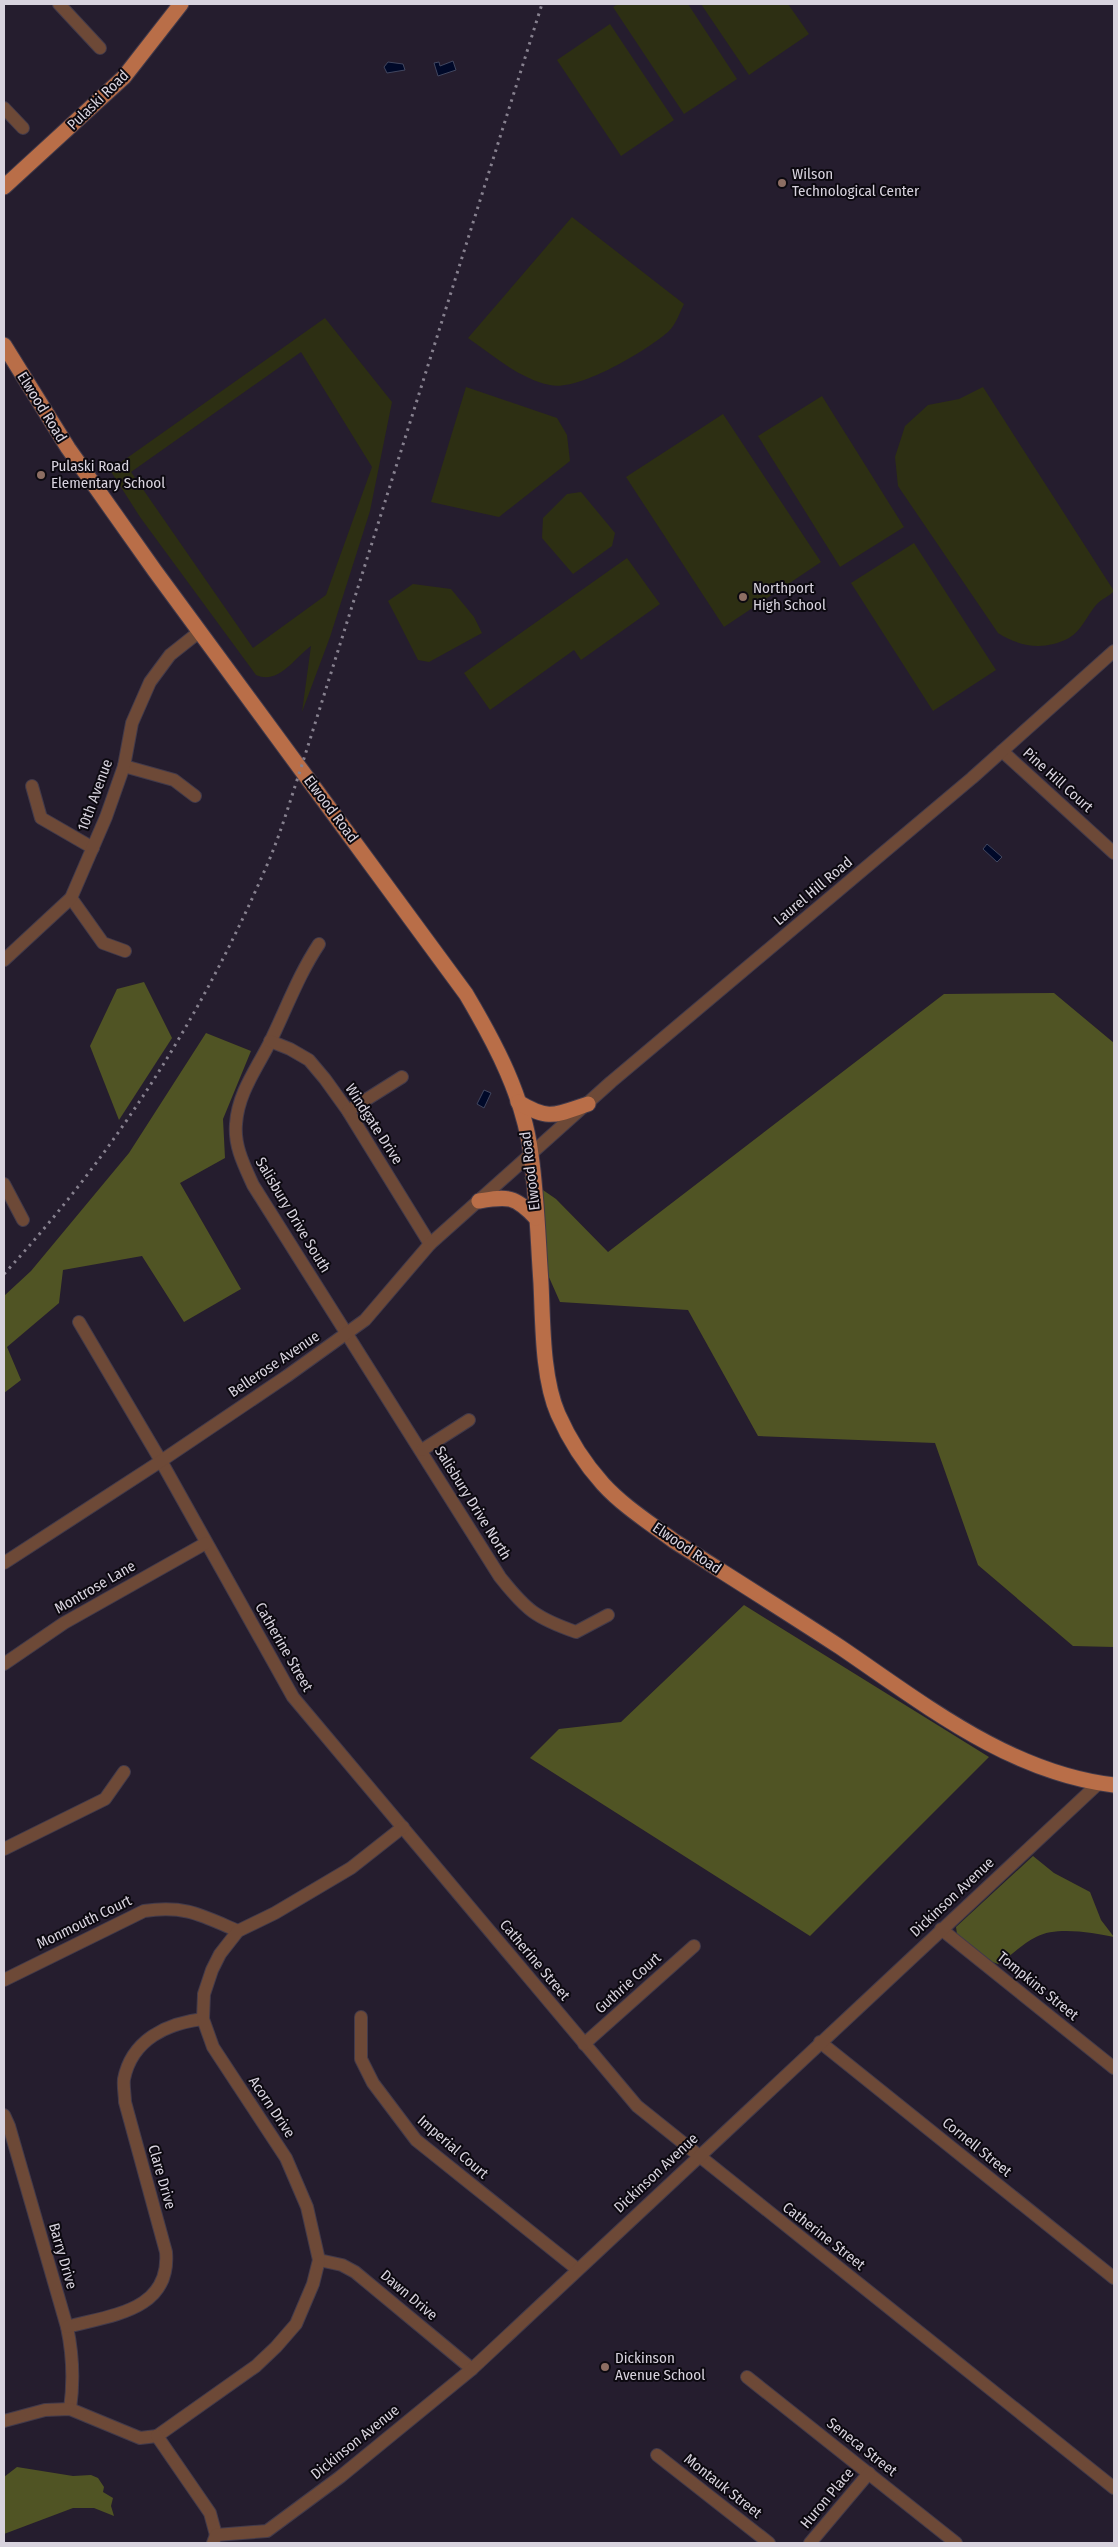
<svg xmlns="http://www.w3.org/2000/svg" width="1118" height="2547" viewBox="0 0 1118 2547" font-family="'Fira Sans Condensed',sans-serif">
<rect width="100%" height="100%" fill="#251d2e"/>
<!-- green -->
<g fill="#2d2f13" fill-rule="evenodd">
<path d="M618,4H688L737,79L684,114L613,7Z"/>
<path d="M701,4H788L809,34L749,75Z"/>
<path d="M610,24L674,120L621,156L557,60Z"/>
<path d="M572,217L684,304C680,312 676,324 669,331C648,350 578,392 550,385C518,378 494,356 468,338Z"/>
<path d="M325,318L392,402L370,511L330,637L302,712L311,646C294,658 279,685 256,675L140,517L110,470ZM301,352L372,467L326,595L253,648L131,472Z"/>
<path d="M466,387L557,418L567,435L570,461L499,517L431,502Z"/>
<path d="M983,387L1114,591C1110,596 1101,599 1096,605C1087,616 1081,631 1069,638C1044,651 1020,647 998,633L898,486L895,457L905,426L928,405L959,399Z"/>
<path d="M822,396L904,527L840,567L758,436Z"/>
<path d="M723,414L821,562L724,627L626,477Z"/>
<path d="M581,492L615,533L612,546L573,574L542,538L543,518L567,494Z"/>
<path d="M914,543L996,670L933,711L851,583Z"/>
<path d="M627,558L660,604L581,660L574,650L490,710L464,673Z"/>
<path d="M413,584L451,589L474,617L482,633L429,662L418,660L388,601Z"/>
</g>
<!-- forest -->
<g fill="#505424">
<path d="M144,982L172,1038L119,1120L90,1046L117,989Z"/>
<path d="M1054,993L1114,1043V1647L1073,1646L978,1565L935,1443L758,1436L688,1310L560,1302L532,1239L535,1200L524,1177L556,1199L608,1252L944,994Z"/>
<path d="M206,1033L251,1051L223,1119L225,1158L180,1183L241,1289L184,1322L142,1256L63,1270L59,1303L7,1347L21,1380L4,1393V1296L31,1271L129,1153Z"/>
<path d="M744,1605L989,1757L810,1936L530,1758L559,1729L621,1722Z"/>
<path d="M1033,1856L1054,1873L1090,1892L1101,1920L1114,1937C1093,1933 1057,1926 1036,1937C1023,1943 1011,1956 998,1964L984,1959L957,1934L956,1927Z"/>
<path d="M17,2467L73,2476L91,2475L98,2478L104,2487L103,2492L113,2498L111,2506L114,2516L94,2508H73L4,2534V2477Z"/>
</g>
<!-- water -->
<g fill="#000929" stroke="#41465f">
<path d="M453,61L456,70L438,76L434,63L439,62L440,66Z"/>
<path d="M388,62L403,64L405,70L387,73L384,67Z"/>
<path d="M987,844L1002,857L997,862L983,849Z"/>
<path d="M484,1090L491,1093L484,1108L477,1104Z"/>
</g>
<g fill="none" stroke-linecap="round" stroke-linejoin="round">
<defs>
<g id="minor">
<path d="M59,4L100,48"/>
<path d="M4,108L23,128"/>
<path d="M1002,751L1114,853"/>
<path d="M124,766L174,780L195,796"/>
<path d="M32,786L41,818L93,848"/>
<path d="M71,898L103,943L125,951"/>
<path d="M319,944C299,974 287,1007 271,1040C258,1067 238,1092 236,1124C234,1146 244,1165 253,1185L500,1577C526,1610 536,1618 576,1632L608,1615"/>
<path d="M4,960L71,898L106,817L124,766L132,723L150,682L170,655L199,632"/>
<path d="M270,1041L290,1049L309,1060L325,1079L348,1111L430,1244"/>
<path d="M348,1111L402,1077"/>
<path d="M4,1184L23,1220"/>
<path d="M79,1322L161,1461L293,1697L637,2106L1114,2488"/>
<path d="M422,1450L469,1420"/>
<path d="M4,1563L161,1461L287,1376L365,1320L430,1244L514,1169L611,1082L972,778L1114,651"/>
<path d="M4,1664L64,1623L206,1543"/>
<path d="M4,1849L105,1799L124,1772"/>
<path d="M941,1929L1114,2068"/>
<path d="M4,1980L144,1911C185,1905 201,1915 238,1931"/>
<path d="M361,2017V2059L373,2083L416,2140L577,2269"/>
<path d="M820,2042L1114,2278"/>
<path d="M584,2044L694,1946"/>
<path d="M4,2115L9,2126L67,2327C73,2355 74,2381 70,2409"/>
<path d="M319,2260L342,2265L355,2272L472,2369"/>
<path d="M67,2327C111,2315 171,2311 166,2252L125,2102C125,2095 123,2086 124,2079C132,2039 168,2023 203,2019"/>
<path d="M747,2377L956,2543"/>
<path d="M4,2421L45,2410L70,2409L140,2438L157,2436"/>
<path d="M157,2436L256,2366L276,2347L296,2324L313,2284L319,2260L307,2207L286,2158L213,2047L203,2019L204,1994L212,1970L220,1954L238,1931L275,1913L351,1868L403,1827"/>
<path d="M157,2436L210,2513L216,2535"/>
<path d="M657,2455L769,2543"/>
<path d="M213,2543L216,2535L267,2531L340,2477L472,2369L1099,1783"/>
<path d="M810,2543L869,2473"/>
</g>
<g id="major">
<path d="M4,187L124,77L181,4"/>
<path d="M4,345L68,448L155,571L466,994C495,1043 524,1097 531,1155C537,1197 538,1241 541,1283C543,1323 542,1377 558,1414C569,1439 585,1464 603,1484C623,1506 650,1523 674,1541C729,1576 785,1611 840,1647C924,1704 1010,1773 1114,1785"/>
<path d="M518,1102C549,1121 555,1115 588,1104"/>
<path d="M479,1201C508,1196 515,1196 536,1218"/>
</g>
</defs>
<!-- minor casing -->
<use href="#minor" stroke="#423a4a" stroke-width="14"/>
<!-- major casing -->
<use href="#major" stroke="#423a4a" stroke-width="17"/>
<!-- minor -->
<use href="#minor" stroke="#6d4937" stroke-width="12"/>
<!-- major -->
<use href="#major" stroke="#b96e48" stroke-width="15"/>
<!-- rail -->
<path stroke="#87818f" stroke-width="3" stroke-dasharray="2.5 5" stroke-linecap="butt" d="M4,1274C118,1150 204,1013 270,858C282,829 291,798 301,768L542,4"/>
</g>
<!-- markers -->
<g fill="#8d6e63" stroke="#0c0910" stroke-width="2">
<circle cx="782" cy="183" r="5"/>
<circle cx="41" cy="475" r="5"/>
<circle cx="743" cy="597" r="5"/>
<circle cx="605" cy="2367" r="5"/>
</g>
<g text-anchor="middle" dominant-baseline="central" stroke-width="4" stroke-linejoin="round" paint-order="stroke">
<!-- street labels -->
<g font-size="15" fill="#d8d3de" stroke="#0c0910">
<text transform="translate(98 100) rotate(-44)">Pulaski Road</text>
<text transform="translate(42 407) rotate(58)">Elwood Road</text>
<text transform="translate(1058 780) rotate(42)">Pine Hill Court</text>
<text transform="translate(95 795) rotate(-70)">10th Avenue</text>
<text transform="translate(331 809) rotate(53)">Elwood Road</text>
<text transform="translate(813 891) rotate(-40)">Laurel Hill Road</text>
<text transform="translate(374 1124) rotate(57)">Windgate Drive</text>
<text transform="translate(530 1171) rotate(-97)">Elwood Road</text>
<text transform="translate(293 1215) rotate(59)">Salisbury Drive South</text>
<text transform="translate(274 1364) rotate(-34)">Bellerose Avenue</text>
<text transform="translate(473 1503) rotate(58)">Salisbury Drive North</text>
<text transform="translate(687 1548) rotate(34)">Elwood Road</text>
<text transform="translate(95 1587) rotate(-30)">Montrose Lane</text>
<text transform="translate(284 1647) rotate(60)">Catherine Street</text>
<text transform="translate(952 1897) rotate(-43)">Dickinson Avenue</text>
<text transform="translate(84 1922) rotate(-26)">Monmouth Court</text>
<text transform="translate(535 1960) rotate(50)">Catherine Street</text>
<text transform="translate(628 1983) rotate(-42)">Guthrie Court</text>
<text transform="translate(1038 1986) rotate(39)">Tompkins Street</text>
<text transform="translate(272 2107) rotate(56)">Acorn Drive</text>
<text transform="translate(453 2147) rotate(41)">Imperial Court</text>
<text transform="translate(977 2147) rotate(39)">Cornell Street</text>
<text transform="translate(656 2173) rotate(-43)">Dickinson Avenue</text>
<text transform="translate(162 2177) rotate(74)">Clare Drive</text>
<text transform="translate(824 2236) rotate(38)">Catherine Street</text>
<text transform="translate(63 2256) rotate(74)">Barry Drive</text>
<text transform="translate(409 2295) rotate(40)">Dawn Drive</text>
<text transform="translate(355 2442) rotate(-39)">Dickinson Avenue</text>
<text transform="translate(862 2447) rotate(38)">Seneca Street</text>
<text transform="translate(723 2486) rotate(38)">Montauk Street</text>
<text transform="translate(827 2498) rotate(-50)">Huron Place</text>
</g>
<!-- poi labels -->
<g font-size="15" fill="#d8d3de" stroke="#0c0910" text-anchor="start">
<text x="792" y="174">Wilson<tspan x="792" dy="17">Technological Center</tspan></text>
<text x="51" y="466">Pulaski Road<tspan x="51" dy="17">Elementary School</tspan></text>
<text x="753" y="588">Northport<tspan x="753" dy="17">High School</tspan></text>
<text x="615" y="2358">Dickinson<tspan x="615" dy="17">Avenue School</tspan></text>
</g>
</g>
<!-- border -->
<rect width="1118" height="2547" fill="none" stroke="#d8d3de" stroke-width="10"/>
</svg>
